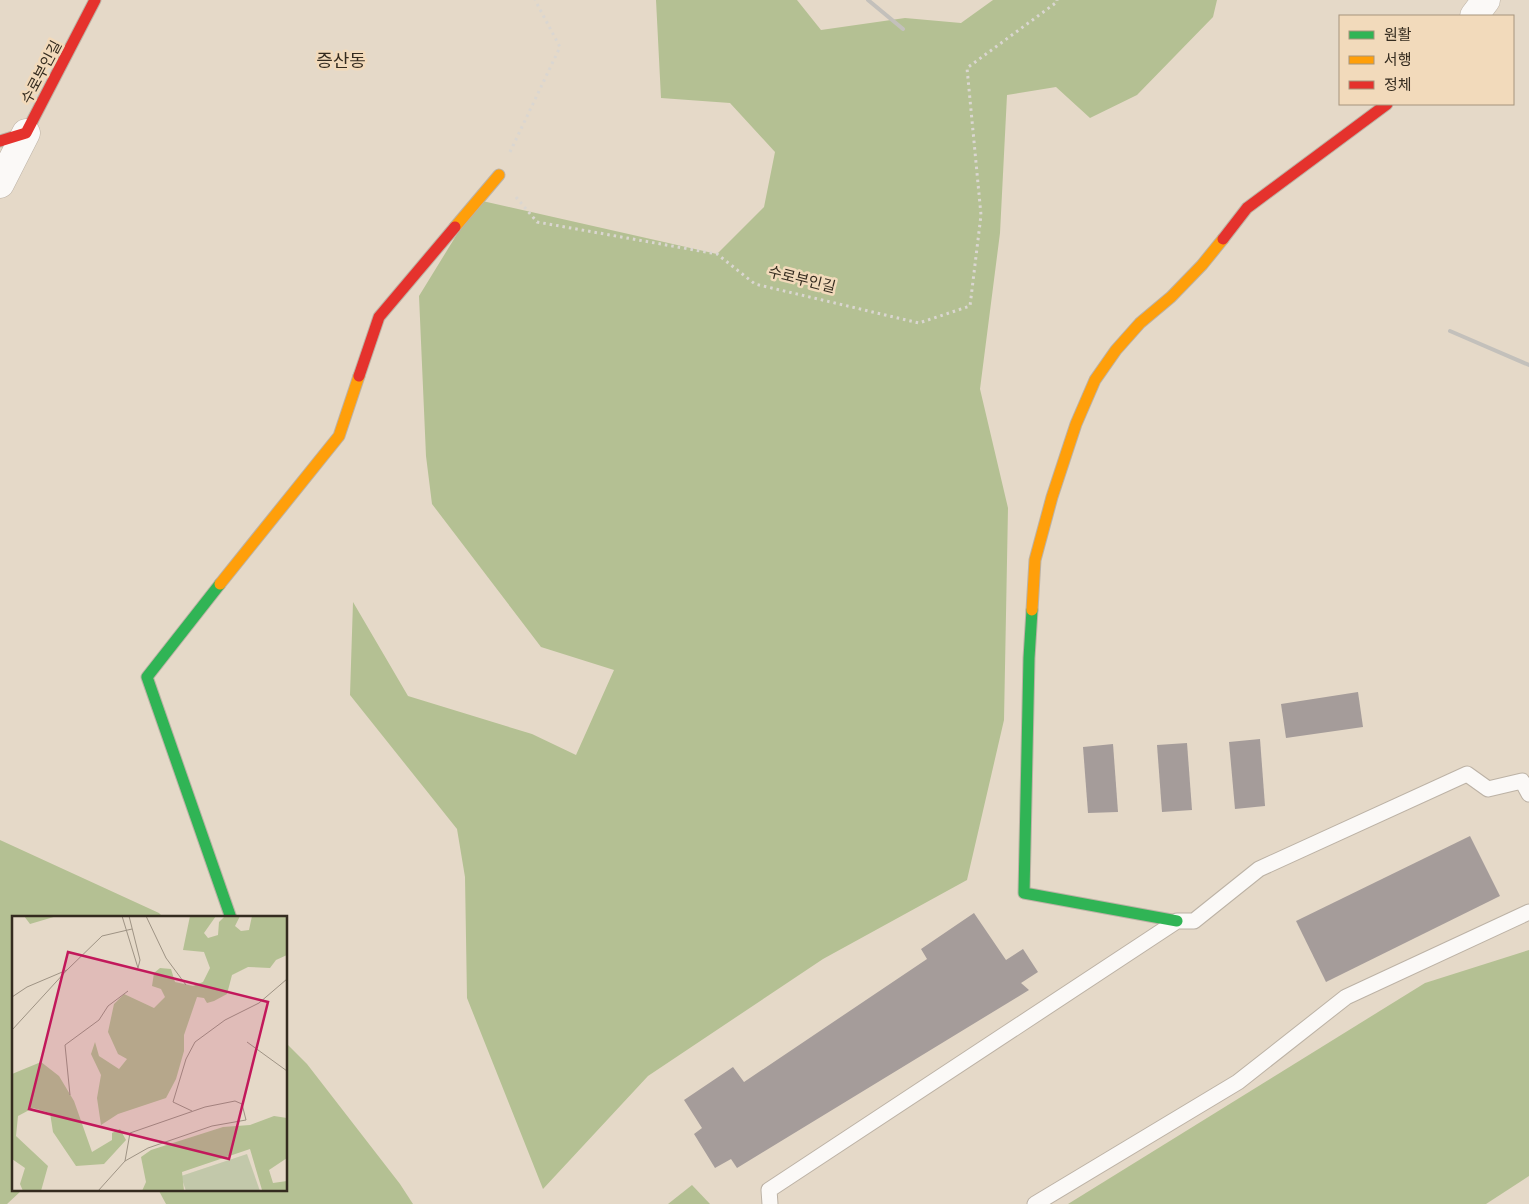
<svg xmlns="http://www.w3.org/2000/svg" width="1529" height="1204" viewBox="0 0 1529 1204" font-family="'PT Sans Narrow','Noto Sans KR',sans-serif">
<rect width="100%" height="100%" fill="#e5d9c8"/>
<!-- forest -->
<g fill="#b4c093">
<path d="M656,0H797L821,30L905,18L961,23L993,0H1217L1213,17L1137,95L1090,118L1056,87L1007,95L1000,233L980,389L1008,508L1004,720L967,880L823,959L648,1076L543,1189L467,998L465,877L457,829L350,695L353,602L408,696L532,734L576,755L614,670L541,647L432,504L426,456L419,296L478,200L717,254L764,207L775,152L730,103L661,98Z"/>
<path d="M0,840L159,913L164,918H14V1190H22L7,1204H0Z"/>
<path d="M1529,950V1176L1486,1204H1068L1425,983Z"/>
<path d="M286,1043L307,1064L400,1184L413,1204H166L159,1191L141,1190H286Z"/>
<path d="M692,1185L710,1204H668Z"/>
</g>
<!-- building -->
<g fill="#a59c9a">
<path d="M1358,692L1363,727L1286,738L1281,704Z"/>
<path d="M1260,739L1265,806L1235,809L1229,742Z"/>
<path d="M1187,743L1192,810L1162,812L1157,745Z"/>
<path d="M1113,744L1118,812L1088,813L1083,747Z"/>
<path d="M1470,836L1500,896L1326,982L1296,921Z"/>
<path d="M974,913L1006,960L1023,949L1038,972L1021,983L1029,990L737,1168L731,1159L715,1168L694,1134L702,1128L684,1100L733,1067L744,1082L927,959L921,949Z"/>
</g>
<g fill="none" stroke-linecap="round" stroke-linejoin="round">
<defs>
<g id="lane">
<path d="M770,1204L769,1190L1177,921H1194L1259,869L1467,774L1488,789L1522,781L1529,794"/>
<path d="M1035,1204L1238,1082L1346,997L1529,912"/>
</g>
<g id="street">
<path d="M1474,16L1486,0"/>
<path d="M0,184L26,133"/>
</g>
<g id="fast">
<path d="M220,584L147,677L231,918"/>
<path d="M1032,610L1029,658L1024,893L1177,921"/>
</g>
<g id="slow">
<path d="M455,227L499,175"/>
<path d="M220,584L339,436L359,376"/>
<path d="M1032,610L1035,560L1052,497L1076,424L1095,380L1116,350L1140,323L1171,297L1202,265L1223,239"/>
</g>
<g id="jam">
<path d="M0,141L26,133L95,0"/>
<path d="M1223,239L1247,208L1387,104"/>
<path d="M359,376L379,317L455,227"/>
</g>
</defs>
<!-- lane casing -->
<use href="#lane" stroke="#bcb2a5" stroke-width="17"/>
<!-- street casing -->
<use href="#street" stroke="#bcb2a5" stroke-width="29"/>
<!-- fast casing -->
<use href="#fast" stroke="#bcb2a5" stroke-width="13"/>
<!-- slow casing -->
<use href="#slow" stroke="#bcb2a5" stroke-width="13"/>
<!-- jam casing -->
<use href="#jam" stroke="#bcb2a5" stroke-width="13"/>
<!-- path -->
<g stroke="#dad6d1" stroke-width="3" stroke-dasharray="2.5 4" stroke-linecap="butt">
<path d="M510,152L560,47L535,0"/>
<path d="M516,197L537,222L717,254L755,284L919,323L970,306L981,215L967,68L1057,2V0"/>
</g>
<!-- lane -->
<use href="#lane" stroke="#fbf9f7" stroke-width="15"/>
<!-- street -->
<use href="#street" stroke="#fbf9f7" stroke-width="28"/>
<!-- fast -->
<use href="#fast" stroke="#30b455" stroke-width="11"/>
<!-- slow -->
<use href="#slow" stroke="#ff9f0a" stroke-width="11"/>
<!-- jam -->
<use href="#jam" stroke="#e5322d" stroke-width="11"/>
<!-- rail -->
<g stroke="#c3c0bb" stroke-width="4">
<path d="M868,0L903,29"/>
<path d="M1450,331L1529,365"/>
</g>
</g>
<g text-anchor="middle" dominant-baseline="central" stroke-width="5" stroke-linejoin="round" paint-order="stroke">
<!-- street labels -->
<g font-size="15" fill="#342b1f" stroke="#f2dabb">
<text transform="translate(41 72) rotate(-62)">수로부인길</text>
<text transform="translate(802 279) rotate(14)">수로부인길</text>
</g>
<!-- quarter labels -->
<g font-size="18" fill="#342b1f" stroke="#f2dabb">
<text x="341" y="60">증산동</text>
</g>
</g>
<!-- overview -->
<g transform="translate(12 916)">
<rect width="275" height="275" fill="#e5d9c8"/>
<path d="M235,238L248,275H174L169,260Z" fill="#c2c8aa"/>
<path d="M12,0H45L18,8ZM178,0H204L192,17L196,22L206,19L207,6L213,0H228L223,10L229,15L237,14L240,0H275V39L264,44L258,52L236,51L220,59L215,78L202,85L195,87L192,82L185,81L172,119V135L164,163L154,182L106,198L89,209L85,182L89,159L79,138L83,126L87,140L107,153L115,143L106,138L96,116L102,88L112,78L142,92L153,81L149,73L140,70L142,57L148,52L159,53L163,66L181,70L191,66L198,52L192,36L171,34ZM29,146L47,160L62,185L80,236L100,224V217L108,213L114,224L92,248L64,250L41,216L38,197L21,192L6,200L4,220L36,250L29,275H11L8,268L13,252L0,243V158ZM262,200L275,202V242L257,254L261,267L275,265V275L250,274L238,233L170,256L172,275H130L134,266L129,241L139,234L211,211L238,209Z" fill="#b4c093"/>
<path fill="none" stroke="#9e9384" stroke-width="1" d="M110,0L126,52L128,44L117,0M134,0L154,42L174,69M0,81L15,71L55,54L90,20L120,13M0,114L55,54M235,126L275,155M58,179L53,129L87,104L96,90L116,75M180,195L161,186L174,143L183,126L213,104L247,87L275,63M86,275L113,245L118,217L193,191L223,185L230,188L234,204L200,210L136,232L113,245"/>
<path fill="#c2185b" fill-opacity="0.15" stroke="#c2185b" stroke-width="2.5" d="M56,36L256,86L217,243L17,193Z"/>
<rect width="275" height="275" fill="none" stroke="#342b1f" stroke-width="2.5"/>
</g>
<!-- legend -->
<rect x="1339" y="15" width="175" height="90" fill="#f2dabb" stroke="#a6947d"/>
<rect x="1349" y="31" width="25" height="8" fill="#30b455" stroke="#a6947d"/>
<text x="1384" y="40" font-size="15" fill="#342b1f">원활</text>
<rect x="1349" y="56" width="25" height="8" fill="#ff9f0a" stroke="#a6947d"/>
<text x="1384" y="65" font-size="15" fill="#342b1f">서행</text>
<rect x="1349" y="81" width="25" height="8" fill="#e5322d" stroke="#a6947d"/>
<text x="1384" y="90" font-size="15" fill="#342b1f">정체</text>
</svg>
